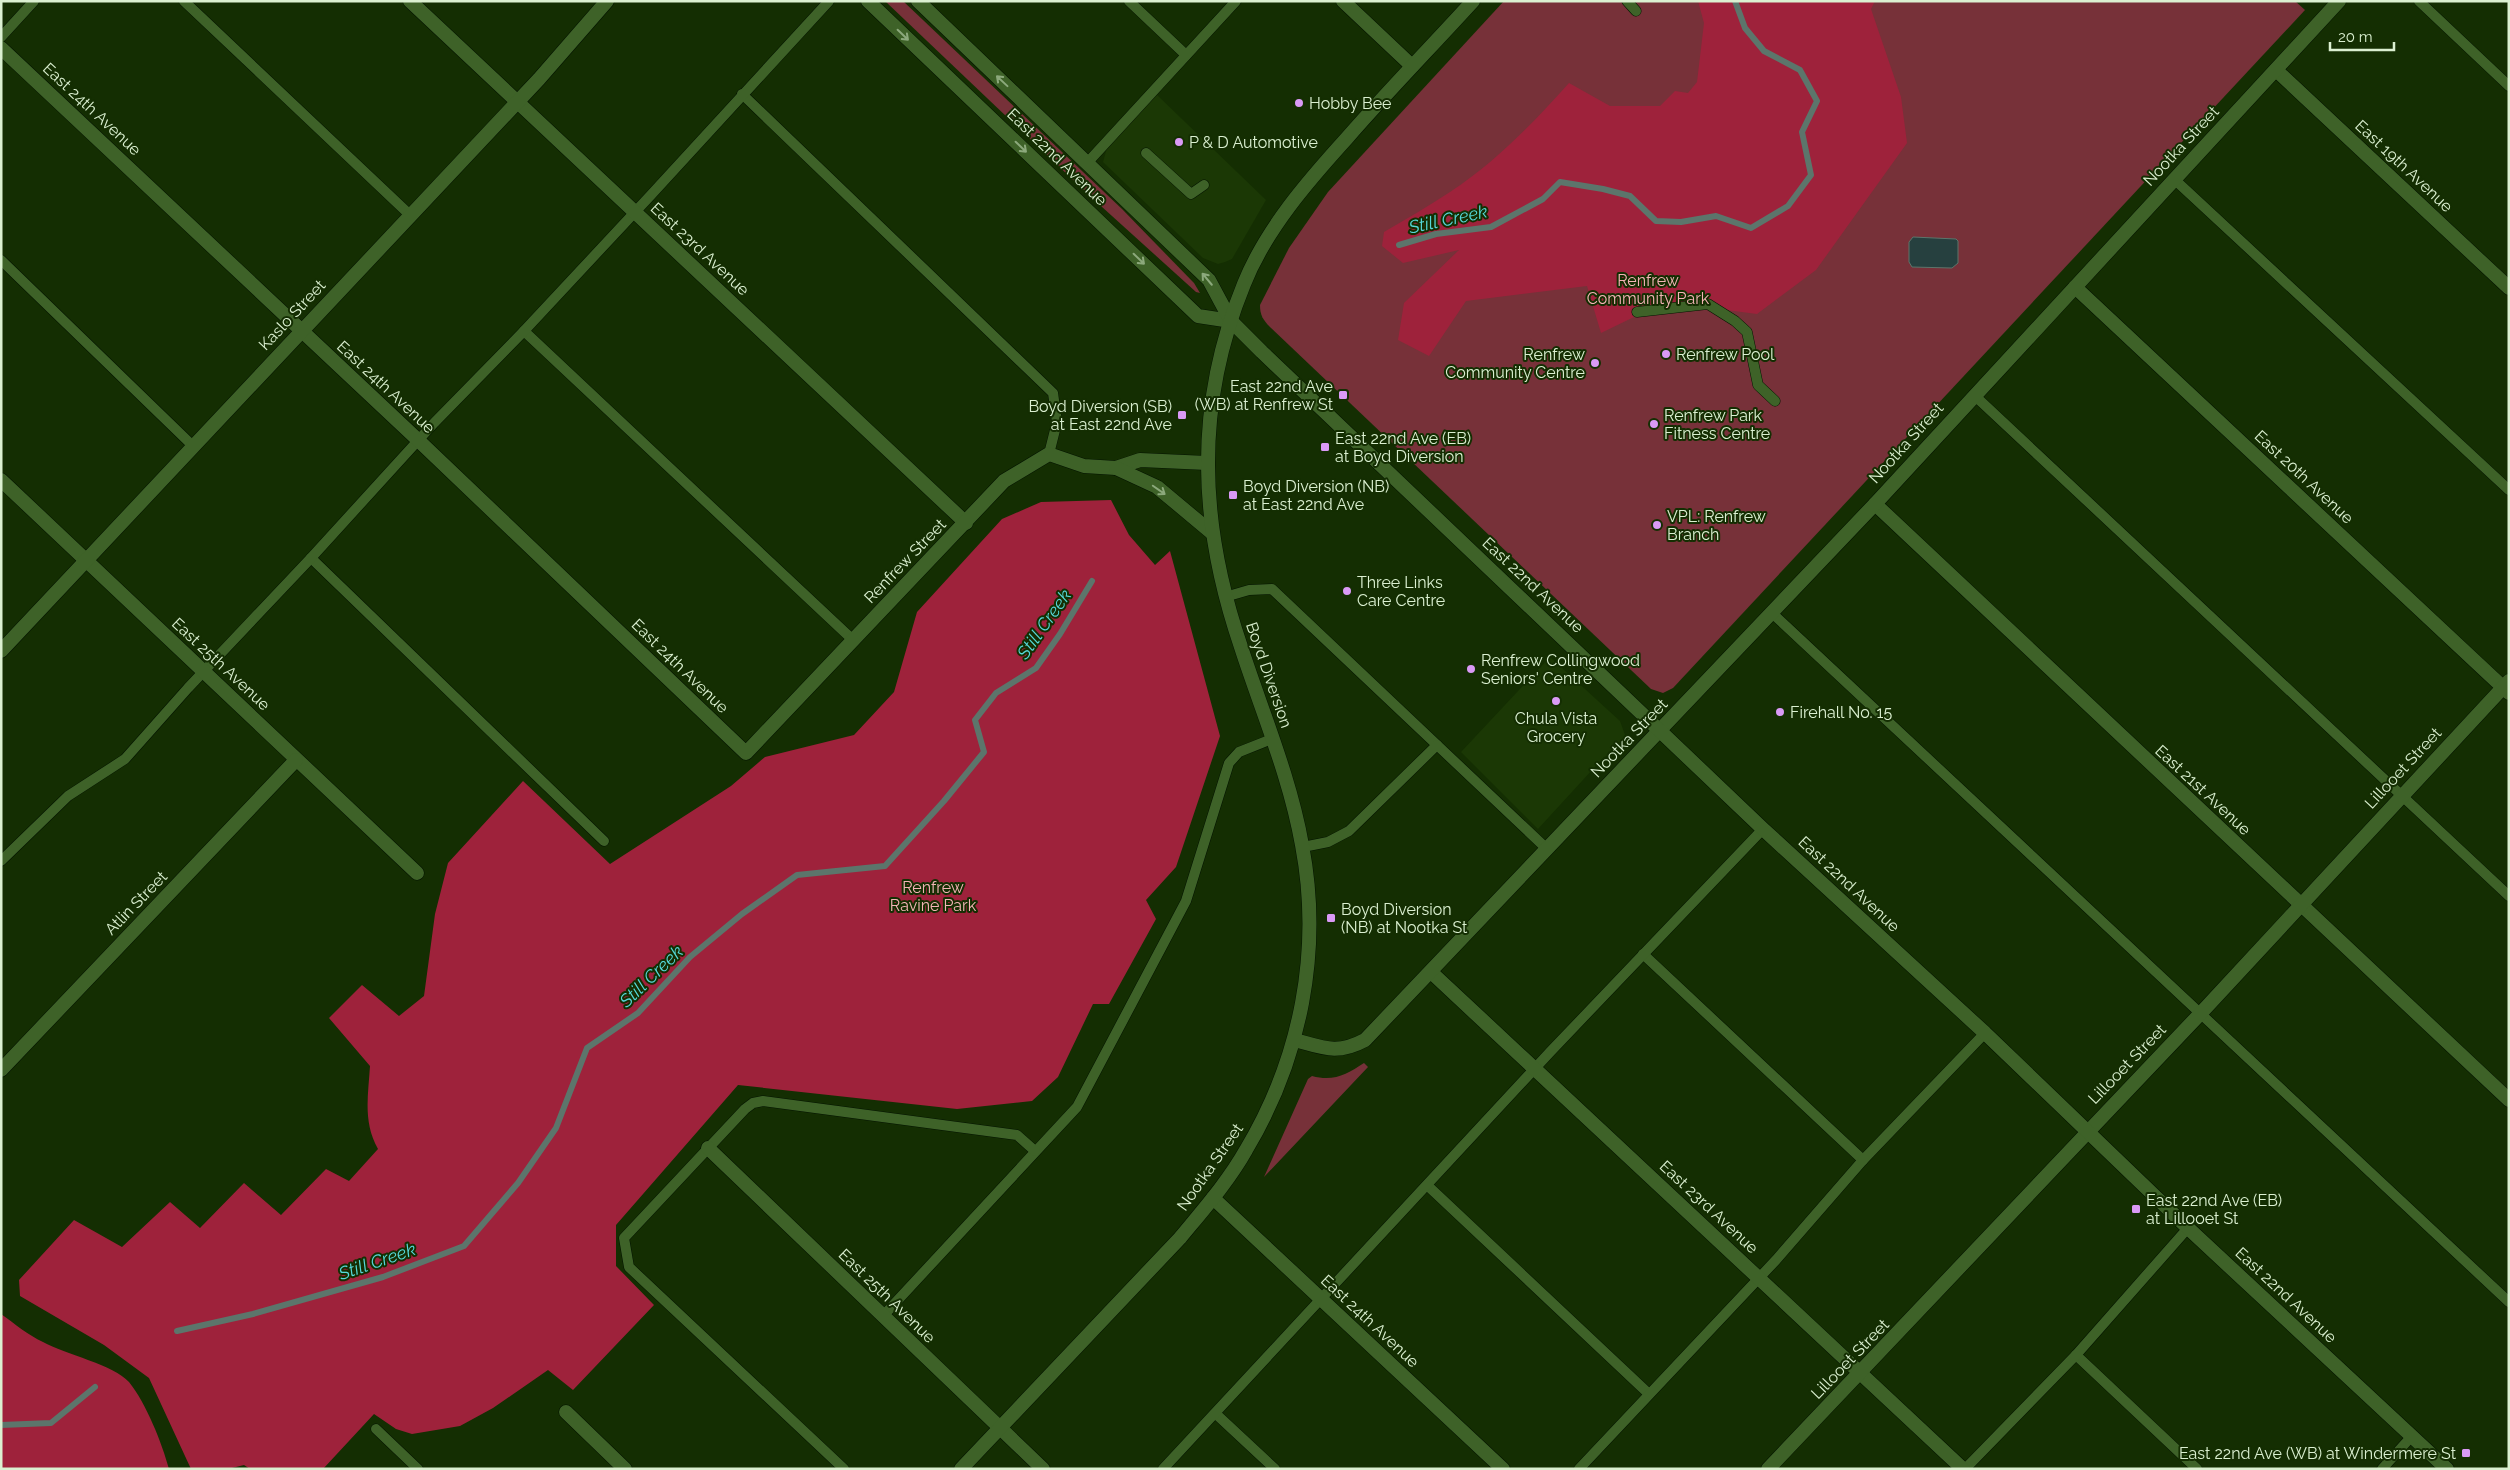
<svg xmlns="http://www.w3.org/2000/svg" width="2510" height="1470" viewBox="0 0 2510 1470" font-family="Raleway,sans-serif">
<rect width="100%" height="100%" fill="#142e02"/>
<!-- built -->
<g fill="#1b3805">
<path d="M1156,94L1266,200L1232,259L1225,262L1218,264L1203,258L1103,162L1108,144Z"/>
<path d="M1550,657L1620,721L1625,735L1620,746L1614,753L1604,757L1538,829L1461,752Z"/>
</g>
<!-- green -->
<g fill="#773139">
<path d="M885,1H903L1122,209L1194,283L1200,293L1196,292L1091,197Z"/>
<path d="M1504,1H2295L2305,10L1673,688L1663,693L1651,689L1270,327C1263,320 1260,315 1260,305L1289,248L1328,192Z"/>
<path d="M1364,1063L1368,1067L1264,1177L1308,1079L1312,1076C1334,1082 1347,1074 1364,1063Z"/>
</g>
<!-- forest -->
<g fill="#9e223b">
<path d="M1698,1H1875L1871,9L1901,97L1907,143L1816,270L1757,314L1665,302L1601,333L1587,286L1466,301L1429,356L1398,340L1404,303L1459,250L1403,263L1382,246L1384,232C1406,219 1429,206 1450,192C1496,162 1533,123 1569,83L1610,106H1660L1675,91L1688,93L1697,82L1704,23Z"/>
<path d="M1111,500L1129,535L1155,565L1170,551L1220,736L1176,867L1146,900L1156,919L1109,1004H1093L1058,1077L1032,1101L957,1109L738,1085L616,1225V1266L654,1305L573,1390L548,1370L493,1408L460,1426L412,1434L396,1429L374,1414L323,1469H250L244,1465L228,1469H191L149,1378L104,1345L20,1296L19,1280L74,1220L122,1247L170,1202L200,1228L244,1183L281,1215L326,1169L349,1181L378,1149C363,1122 368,1097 370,1066L329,1018L362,985L399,1016L424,996L435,914L448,863L523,781L610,864L731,786L765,757L854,735L894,692L917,612L1002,519L1041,502Z"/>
<path d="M1,1314C15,1324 28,1335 43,1342C65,1354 114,1365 129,1382C146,1403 162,1443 169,1469H1Z"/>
</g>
<!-- water -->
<path fill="#26403f" stroke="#5c756b" d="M1913,237L1956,239L1958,241V263L1952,268L1912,267L1909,262V242Z"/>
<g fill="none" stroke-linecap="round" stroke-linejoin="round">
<!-- stream -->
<g stroke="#5c756b" stroke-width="6">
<path d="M1399,245L1436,234L1491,227L1543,199L1560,182L1603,189L1630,196L1656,221L1681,222L1716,216L1751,228L1788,206L1811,175L1802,132L1817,101L1800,70L1764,51L1745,28L1735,1"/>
<path d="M177,1331L253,1314L383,1277L464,1246L518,1183L556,1128L587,1048L638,1013L690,957L742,914L797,875L885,866L944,801L984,752L975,720L996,693L1036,668L1060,634L1092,581"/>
<path d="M1,1425L51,1423L95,1387"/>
</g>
<defs>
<g id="service">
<path d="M184,1L410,215"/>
<path d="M1129,1L1186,55"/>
<path d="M1627,1L1636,11"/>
<path d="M2419,1L2509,86"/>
<path d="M1,37L34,1"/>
<path d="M742,94L1053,393L1057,422L1049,454"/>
<path d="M1146,153L1191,194L1204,185"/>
<path d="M1088,162L1236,1"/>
<path d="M2174,179L2509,490"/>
<path d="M1,260L193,446"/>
<path d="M1637,312L1708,304L1735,321L1747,332L1758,385L1775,401"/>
<path d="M524,331L853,640"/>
<path d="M1974,395L2509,896"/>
<path d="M311,558L604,841"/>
<path d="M1225,597L1249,590L1272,589L1547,849"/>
<path d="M1771,612L2509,1302"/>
<path d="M1303,847L1328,842L1349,831L1437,745"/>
<path d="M1,861L68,796L125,759L188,688L311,558L434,423L524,331L650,196L829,1"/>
<path d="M1643,954L1863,1160"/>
<path d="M1428,1186L1649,1394"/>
<path d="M883,1316L1077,1107L1186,901L1229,763L1239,752L1272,739"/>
<path d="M2076,1355L2197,1469"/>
<path d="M1216,1414L1275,1469"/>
<path d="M376,1429L418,1469"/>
<path d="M844,1469L629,1267L624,1238L745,1109L753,1103L763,1101L1017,1135L1035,1151"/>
<path d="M1163,1469L1551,1051L1763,829"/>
<path d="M1579,1469L1776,1260L1863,1160L1985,1033"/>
<path d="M1965,1469L2076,1355L2188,1228"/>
<path d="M2382,1469L2412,1436"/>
</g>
<g id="minor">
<path d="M410,1L966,523"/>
<path d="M1343,1L1412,66"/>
<path d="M1,48L418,440L746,753L1004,481L1049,454L1084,466L1116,468L1140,460L1207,463"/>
<path d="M2276,70L2509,288"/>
<path d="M2075,287L2509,693"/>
<path d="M1116,468L1157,487L1211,532"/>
<path d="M1,480L417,873"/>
<path d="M1875,504L2509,1100"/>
<path d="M1,651L539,79L607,1"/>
<path d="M1431,972L1963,1469"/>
<path d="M1295,1040C1324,1048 1337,1055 1365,1040L1875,504L2339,1"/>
<path d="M1,1070L296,760"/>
<path d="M708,1148L1043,1469"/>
<path d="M1213,1198L1503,1469"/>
<path d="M566,1412L625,1469"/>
<path d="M1768,1469L2200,1014L2509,681"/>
</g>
<g id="tertiary">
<path d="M868,1L1198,316L1231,321"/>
<path d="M918,1L1209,280L1231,321L1262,352L1763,829L1985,1033L2188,1228L2447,1469"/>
<path d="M961,1469L1180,1238C1203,1210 1228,1182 1246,1150C1301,1058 1322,950 1302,845C1290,777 1262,712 1241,647C1199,524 1194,406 1244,284C1266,229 1308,181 1347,138C1388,91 1431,47 1473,1"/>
</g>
</defs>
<!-- service casing -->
<use href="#service" stroke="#041400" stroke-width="11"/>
<!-- minor casing -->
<use href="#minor" stroke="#041400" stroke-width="15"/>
<!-- tertiary casing -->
<use href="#tertiary" stroke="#041400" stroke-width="15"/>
<!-- service -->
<use href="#service" stroke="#3e6228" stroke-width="10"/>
<!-- minor -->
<use href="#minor" stroke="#3e6228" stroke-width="14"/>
<!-- tertiary -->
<use href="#tertiary" stroke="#3e6228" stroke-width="14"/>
</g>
<!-- one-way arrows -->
<defs><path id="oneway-shaft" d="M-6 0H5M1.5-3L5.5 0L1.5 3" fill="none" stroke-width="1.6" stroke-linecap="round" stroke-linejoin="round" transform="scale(1.25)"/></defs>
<g stroke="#8ca97c">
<use href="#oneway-shaft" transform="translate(903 35) rotate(44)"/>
<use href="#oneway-shaft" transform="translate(1002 81) rotate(-137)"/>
<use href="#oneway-shaft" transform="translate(1021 147) rotate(44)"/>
<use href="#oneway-shaft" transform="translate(1139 259) rotate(44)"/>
<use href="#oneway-shaft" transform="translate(1207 279) rotate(-130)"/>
<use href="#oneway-shaft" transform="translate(1159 490) rotate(35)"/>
</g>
<!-- markers -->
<g fill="#da9af6" stroke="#142e02" stroke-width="2">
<circle cx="1299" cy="103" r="5"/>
<circle cx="1179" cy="142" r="5"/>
<circle cx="1666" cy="354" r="5"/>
<circle cx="1595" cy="363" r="5"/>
<rect x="1338" y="390" width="10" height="10" rx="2.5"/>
<rect x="1177" y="410" width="10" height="10" rx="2.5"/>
<circle cx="1654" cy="424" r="5"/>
<rect x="1320" y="442" width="10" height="10" rx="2.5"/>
<rect x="1228" y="490" width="10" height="10" rx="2.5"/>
<circle cx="1657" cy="525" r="5"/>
<circle cx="1347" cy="591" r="5"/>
<circle cx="1471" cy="669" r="5"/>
<circle cx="1556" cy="701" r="5"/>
<circle cx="1780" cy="712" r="5"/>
<rect x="1326" y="913" width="10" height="10" rx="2.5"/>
<rect x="2131" y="1204" width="10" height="10" rx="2.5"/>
<rect x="2461" y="1448" width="10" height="10" rx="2.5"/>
</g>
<g text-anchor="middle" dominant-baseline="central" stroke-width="4" stroke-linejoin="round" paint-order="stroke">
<!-- poi labels -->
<g font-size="16" fill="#dbf0d1" stroke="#142e02" text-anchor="start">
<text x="1309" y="103">Hobby Bee</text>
<text x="1189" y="142">P &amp; D Automotive</text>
<text x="1585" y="354" text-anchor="end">Renfrew<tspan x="1585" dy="18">Community Centre</tspan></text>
<text x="1676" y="354">Renfrew Pool</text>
<text x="1333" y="386" text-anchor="end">East 22nd Ave<tspan x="1333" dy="18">(WB) at Renfrew St</tspan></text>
<text x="1172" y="406" text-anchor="end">Boyd Diversion (SB)<tspan x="1172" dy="18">at East 22nd Ave</tspan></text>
<text x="1664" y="415">Renfrew Park<tspan x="1664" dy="18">Fitness Centre</tspan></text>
<text x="1335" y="438">East 22nd Ave (EB)<tspan x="1335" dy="18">at Boyd Diversion</tspan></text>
<text x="1243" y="486">Boyd Diversion (NB)<tspan x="1243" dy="18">at East 22nd Ave</tspan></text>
<text x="1667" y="516">VPL: Renfrew<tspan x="1667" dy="18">Branch</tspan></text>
<text x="1357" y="582">Three Links<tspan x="1357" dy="18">Care Centre</tspan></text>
<text x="1481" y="660">Renfrew Collingwood<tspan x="1481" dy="18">Seniors' Centre</tspan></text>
<text x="1790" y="712">Firehall No. 15</text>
<text x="1556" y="718" text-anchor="middle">Chula Vista<tspan x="1556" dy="18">Grocery</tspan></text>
<text x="1341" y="909">Boyd Diversion<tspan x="1341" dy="18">(NB) at Nootka St</tspan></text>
<text x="2146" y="1200">East 22nd Ave (EB)<tspan x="2146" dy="18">at Lillooet St</tspan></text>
<text x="2456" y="1453" text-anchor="end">East 22nd Ave (WB) at Windermere St</text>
</g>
<!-- street labels -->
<g font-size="16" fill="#dbf0d1" stroke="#142e02">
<text transform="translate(92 109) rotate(43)">East 24th Avenue</text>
<text transform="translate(2181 146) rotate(-47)">Nootka Street</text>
<text transform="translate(1057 157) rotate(44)">East 22nd Avenue</text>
<text transform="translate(2404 166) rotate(43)">East 19th Avenue</text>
<text transform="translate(700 249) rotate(43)">East 23rd Avenue</text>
<text transform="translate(292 315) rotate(-47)">Kaslo Street</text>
<text transform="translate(386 387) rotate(43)">East 24th Avenue</text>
<text transform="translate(1906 443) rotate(-48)">Nootka Street</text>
<text transform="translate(2304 477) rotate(43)">East 20th Avenue</text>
<text transform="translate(905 561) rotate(-46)">Renfrew Street</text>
<text transform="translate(1533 585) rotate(43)">East 22nd Avenue</text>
<text transform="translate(221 664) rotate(43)">East 25th Avenue</text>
<text transform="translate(680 666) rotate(44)">East 24th Avenue</text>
<text transform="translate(1269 675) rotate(71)">Boyd Diversion</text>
<text transform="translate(1629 738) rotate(-46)">Nootka Street</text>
<text transform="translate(2403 768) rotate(-47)">Lillooet Street</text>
<text transform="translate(2203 790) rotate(43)">East 21st Avenue</text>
<text transform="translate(1849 884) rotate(43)">East 22nd Avenue</text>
<text transform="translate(136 903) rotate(-46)">Atlin Street</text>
<text transform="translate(2127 1064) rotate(-46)">Lillooet Street</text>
<text transform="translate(1210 1167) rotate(-55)">Nootka Street</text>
<text transform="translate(1709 1207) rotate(43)">East 23rd Avenue</text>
<text transform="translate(2286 1295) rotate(43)">East 22nd Avenue</text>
<text transform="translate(887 1296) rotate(44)">East 25th Avenue</text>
<text transform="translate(1370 1321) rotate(43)">East 24th Avenue</text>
<text transform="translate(1850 1359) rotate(-46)">Lillooet Street</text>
</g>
<!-- park labels -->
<g font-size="16" fill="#f4b4b7" stroke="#142e02">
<text x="1648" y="280">Renfrew<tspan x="1648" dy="18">Community Park</tspan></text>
<text x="933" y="887">Renfrew<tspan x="933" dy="18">Ravine Park</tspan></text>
</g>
<!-- water labels -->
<g font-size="18" font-style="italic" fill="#55d8d8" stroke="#142e02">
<text transform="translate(1448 219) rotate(-12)">Still Creek</text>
<text transform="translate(1044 624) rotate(-55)">Still Creek</text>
<text transform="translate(651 976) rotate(-44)">Still Creek</text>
<text transform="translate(377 1261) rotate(-19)">Still Creek</text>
</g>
</g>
<!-- border -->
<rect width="2510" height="1470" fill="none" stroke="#dbf0d1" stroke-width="5"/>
<!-- scale -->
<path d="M2330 42v8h64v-8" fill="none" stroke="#dbf0d1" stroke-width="2.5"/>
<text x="2338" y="42" font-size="15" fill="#dbf0d1" stroke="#142e02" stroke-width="4" paint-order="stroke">20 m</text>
</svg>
